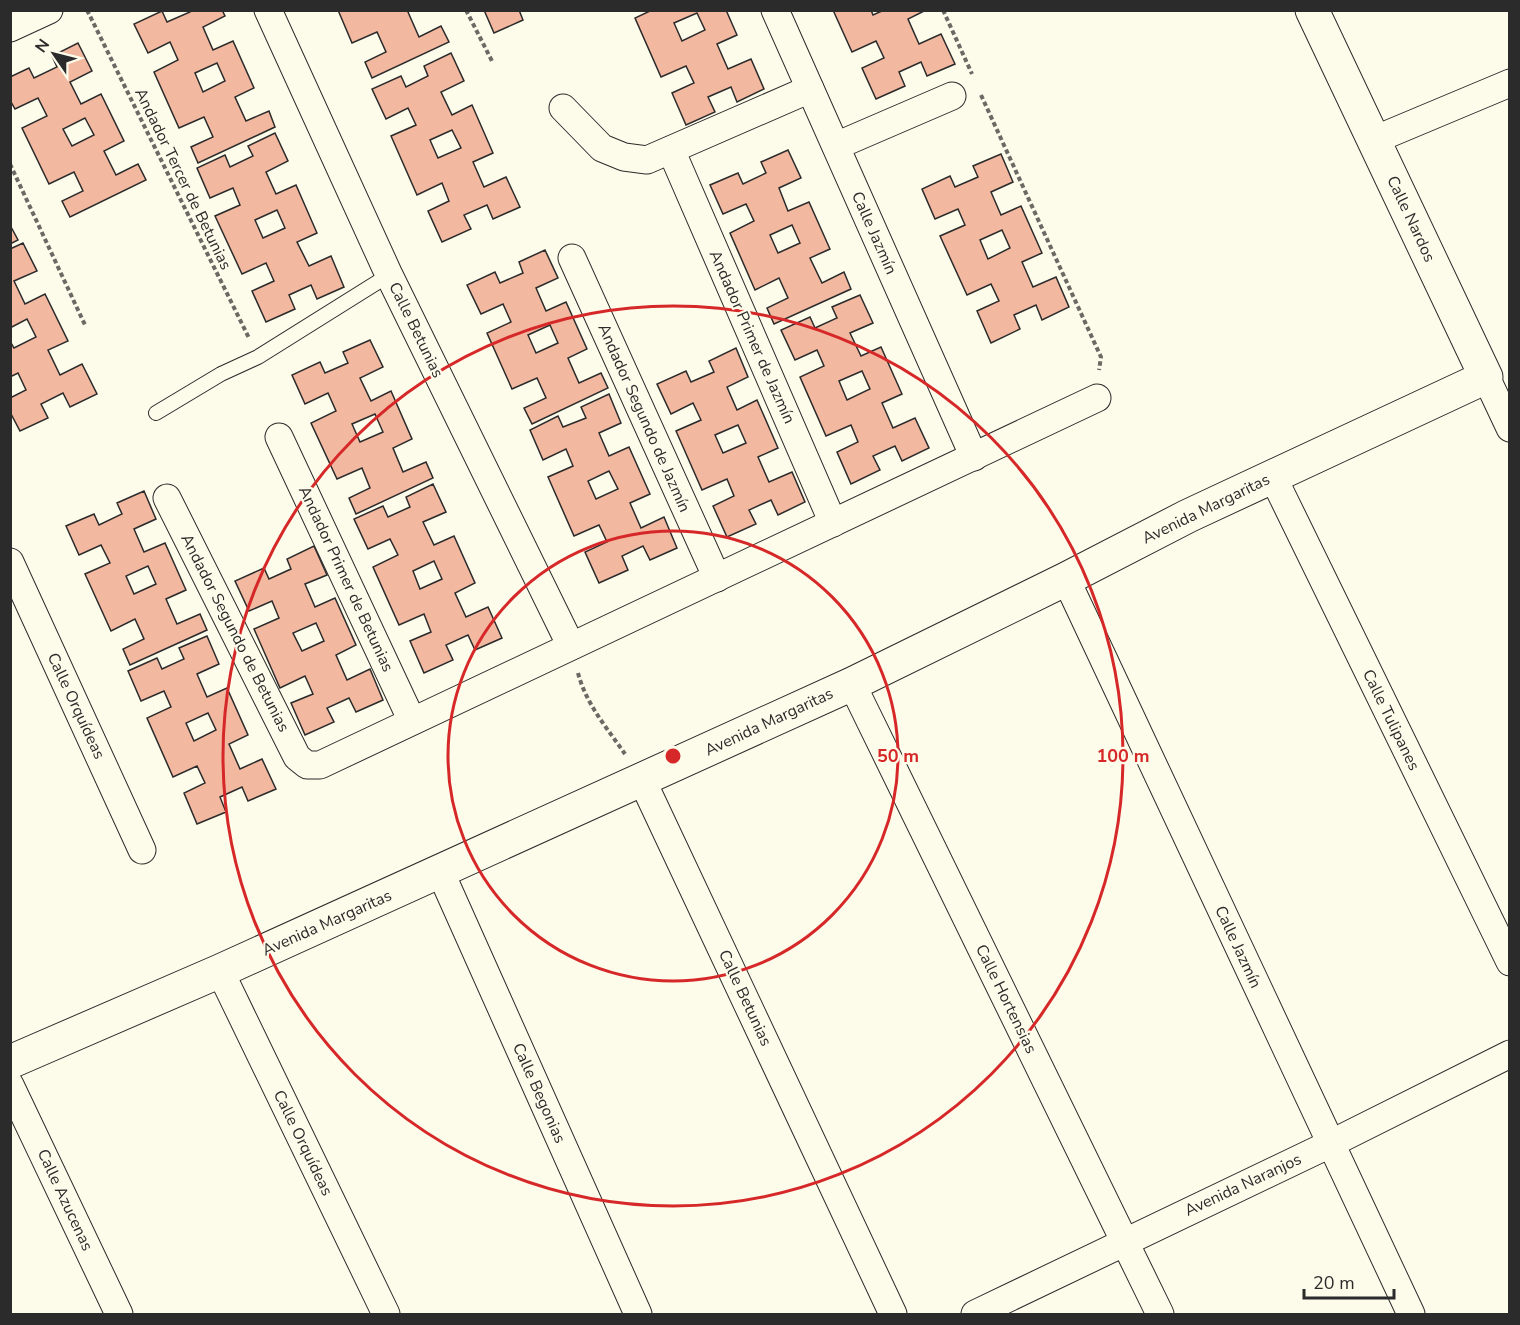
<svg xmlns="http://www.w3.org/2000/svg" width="1520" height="1325" viewBox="0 0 1520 1325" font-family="'Nunito Sans',sans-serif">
<rect width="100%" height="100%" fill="#fdfbea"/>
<!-- building -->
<g fill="#f2b8a0" stroke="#2b2b2b" stroke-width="1.5" fill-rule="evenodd">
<path d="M190,10H222L225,16L203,27L213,50L233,41L254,88L235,97L246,121L269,111L275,127L198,163L191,147L213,137L204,117L179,128L154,72L178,60L170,42L148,53L134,24L162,11L167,22L190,12ZM217,63L225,81L203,92L195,73Z"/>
<path d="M338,10H411L408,12L419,37L441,26L449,42L372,78L365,62L386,52L377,32L352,43Z"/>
<path d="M484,10H519L523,20L494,33Z"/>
<path d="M652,10H726L737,35L717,44L728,69L751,59L764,89L737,102L731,87L708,97L715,112L686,125L672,93L694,83L686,66L661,77L635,18ZM697,13L705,30L682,41L674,23Z"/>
<path d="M833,10H871L873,15L884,10H926L908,19L919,44L941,34L955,64L927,76L921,62L899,72L905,86L876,99L862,68L884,58L876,41L852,52Z"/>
<path d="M78,43L92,71L70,82L81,104L101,94L124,141L104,151L116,175L138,164L146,180L70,217L62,201L83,191L74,172L49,184L22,128L47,116L38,98L15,109L10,100V77L29,68L34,78L57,67L52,56ZM85,118L94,135L72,146L63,129Z"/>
<path d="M451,53L464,81L441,92L452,115L472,105L493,153L473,162L484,187L506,177L520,207L493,219L487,205L464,215L471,229L442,242L428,211L449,201L442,183L417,195L391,136L416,125L408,108L386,119L372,89L401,76L406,87L428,76L424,66ZM452,130L461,148L438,158L430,140Z"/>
<path d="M275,133L288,161L266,172L276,194L296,185L317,233L297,242L309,266L331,256L344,287L317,299L311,285L289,295L295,309L266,322L252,291L274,281L266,263L242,274L215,216L240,205L233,188L210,198L197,168L225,155L230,167L253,156L248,146ZM277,210L285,228L263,238L255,220Z"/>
<path d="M788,150L801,178L779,188L788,211L809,202L830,249L810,258L822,283L844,272L851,289L774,324L767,308L788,298L779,278L755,290L730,233L754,221L746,204L723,214L710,185L738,173L743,184L766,173L761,162ZM792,225L800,243L778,253L770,235Z"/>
<path d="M1001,154L1013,182L991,192L1001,215L1021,206L1042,253L1022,262L1033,287L1056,277L1069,307L1042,320L1036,305L1014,315L1020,329L991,343L977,311L999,301L991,284L967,295L940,236L965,225L958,209L935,219L922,189L950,176L955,187L978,177L973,166ZM1002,230L1010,248L988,259L980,240Z"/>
<path d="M10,225L18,240L10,244Z"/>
<path d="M23,243L37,271L14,281L25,304L45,294L68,341L48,350L60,375L82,364L97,394L70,407L63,393L41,404L48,418L20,431L10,412V398L26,390L18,373L10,377V341L14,348L36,337L27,319L10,328V249Z"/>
<path d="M545,250L558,278L536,288L546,311L566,302L587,349L568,358L579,383L601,373L608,388L532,424L524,408L546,398L537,378L512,389L487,333L511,322L503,304L481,314L467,285L495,272L500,283L523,273L519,262ZM550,325L558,343L536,353L528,335Z"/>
<path d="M860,295L873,323L850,333L861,356L881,347L902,394L882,403L893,428L915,418L929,448L902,461L895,446L873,456L880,470L851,484L837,452L858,442L851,425L826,436L800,377L824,366L817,350L795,360L781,330L810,317L815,328L837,318L832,307ZM862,371L870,389L847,400L839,381Z"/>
<path d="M370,340L383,367L360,378L371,401L391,391L412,439L393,448L403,472L426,462L433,478L356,514L349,498L370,488L362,468L337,479L311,423L336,411L328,393L305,404L292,375L320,362L325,373L348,363L343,352ZM375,414L383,432L360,442L352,424Z"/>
<path d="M736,348L748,377L727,387L737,410L757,400L778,448L758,457L769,482L792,472L805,502L778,515L771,500L749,510L756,524L727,537L713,506L734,496L727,479L702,490L676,431L701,420L693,403L671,414L657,384L686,371L691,382L714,372L709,361ZM738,425L746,443L723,453L715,435Z"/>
<path d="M609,394L621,423L599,433L609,456L629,447L650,494L630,503L641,528L664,517L677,548L650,560L643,546L622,556L628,570L599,583L585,552L607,542L599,525L574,536L548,477L573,466L566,449L543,460L530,430L558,416L563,427L586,418L581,407ZM609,471L618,489L596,499L588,481Z"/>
<path d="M433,484L446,512L423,522L434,545L454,536L475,583L455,593L466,617L488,607L502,638L475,650L468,635L446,645L453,660L424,673L410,641L431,632L424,614L399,625L373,567L398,555L390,539L368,549L354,519L383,506L388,517L410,507L406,497ZM434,561L442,579L420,589L413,571Z"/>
<path d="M144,491L156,519L134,529L144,552L165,543L186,590L166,599L177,624L200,614L207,630L130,665L123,649L144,639L135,619L111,631L85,574L110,563L101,545L79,555L66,526L94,514L99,525L122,514L117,503ZM148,566L156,584L134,594L126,576Z"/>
<path d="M314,546L327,575L305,584L315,607L335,598L356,645L336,655L347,680L370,669L383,700L356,712L349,698L327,708L334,722L305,735L291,703L313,694L305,676L280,688L254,629L279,618L272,601L249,611L235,581L264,568L269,579L291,569L287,559ZM316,623L324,641L302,651L293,633Z"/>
<path d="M207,636L219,664L197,674L207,697L227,688L248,735L229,744L240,769L262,759L276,789L248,801L242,787L220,797L226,812L197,824L184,793L205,783L197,766L173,777L147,718L171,707L164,691L141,701L128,671L157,658L162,669L184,659L179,648ZM208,713L216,730L194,741L186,723Z"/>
</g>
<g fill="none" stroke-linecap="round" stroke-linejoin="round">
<defs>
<path id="lane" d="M156,413L221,374L258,357L389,275"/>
<g id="street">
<path d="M268,10L389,275L571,646"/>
<path d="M775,10L974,457"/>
<path d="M10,28L49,10"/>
<path d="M563,108L602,148L624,157L647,160L810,89"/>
<path d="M1374,140L1510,83"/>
<path d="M836,146L952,96"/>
<path d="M671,150L833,523"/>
<path d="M572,258L717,578"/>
<path d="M1486,377L1510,428"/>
<path d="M279,437L412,721"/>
<path d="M1273,477L1510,962"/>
<path d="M167,498L297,757L307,765H320L1097,398"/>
<path d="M10,562L142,850"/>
<path d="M1066,579L1411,1314"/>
<path d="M852,684L1160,1314"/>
<path d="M642,780L893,1314"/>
<path d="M440,871L638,1314"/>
<path d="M220,971L386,1314"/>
<path d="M10,1085L119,1314"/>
<path d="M975,1314L1330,1144L1510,1054"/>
</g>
<path id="secondary" d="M10,1062L220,971L852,684L1066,579L1188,516L1486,377L1312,10"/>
</defs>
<!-- lane casing -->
<use href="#lane" stroke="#2b2b2b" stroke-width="16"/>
<!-- street casing -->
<use href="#street" stroke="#2b2b2b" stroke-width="29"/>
<!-- secondary casing -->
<use href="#secondary" stroke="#2b2b2b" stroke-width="35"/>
<!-- path -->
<g stroke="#6a6964" stroke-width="4" stroke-dasharray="4.5 3" stroke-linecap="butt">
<path d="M87,10L249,338"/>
<path d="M466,10L493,63"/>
<path d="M943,10L972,74"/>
<path d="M981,95L1101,357L1099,370"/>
<path d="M10,164L85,325"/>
<path d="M578,673C586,704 607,728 625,754"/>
</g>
<!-- lane -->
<use href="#lane" stroke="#fdfbea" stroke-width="14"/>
<!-- street -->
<use href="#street" stroke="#fdfbea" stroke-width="27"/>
<!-- secondary -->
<use href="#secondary" stroke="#fdfbea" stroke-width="33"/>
</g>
<!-- distance rings -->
<g fill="none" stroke="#d62828" stroke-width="3">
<circle cx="673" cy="756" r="225"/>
<circle cx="673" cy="756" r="450"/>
</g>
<g text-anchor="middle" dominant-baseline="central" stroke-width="4.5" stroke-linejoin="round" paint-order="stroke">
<!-- street labels -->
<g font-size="16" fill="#2b2b2b" stroke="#fdfbea">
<text transform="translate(183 179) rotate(64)">Andador Tercer de Betunias</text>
<text transform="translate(1411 219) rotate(65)">Calle Nardos</text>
<text transform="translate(874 233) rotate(66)">Calle Jazmín</text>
<text transform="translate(416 330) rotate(64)">Calle Betunias</text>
<text transform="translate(752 337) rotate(66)">Andador Primer de Jazmín</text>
<text transform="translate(644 418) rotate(66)">Andador Segundo de Jazmín</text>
<text transform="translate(1206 509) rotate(-26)">Avenida Margaritas</text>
<text transform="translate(346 579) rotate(65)">Andador Primer de Betunias</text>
<text transform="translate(235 633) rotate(63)">Andador Segundo de Betunias</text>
<text transform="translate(76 706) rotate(65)">Calle Orquídeas</text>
<text transform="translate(1391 720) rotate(64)">Calle Tulipanes</text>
<text transform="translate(769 722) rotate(-25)">Avenida Margaritas</text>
<text transform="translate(327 923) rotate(-24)">Avenida Margaritas</text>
<text transform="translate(1238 947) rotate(65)">Calle Jazmín</text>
<text transform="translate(745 998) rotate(65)">Calle Betunias</text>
<text transform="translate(1006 999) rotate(64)">Calle Hortensias</text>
<text transform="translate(539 1093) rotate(66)">Calle Begonias</text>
<text transform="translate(303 1143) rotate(64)">Calle Orquídeas</text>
<text transform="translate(1243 1185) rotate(-25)">Avenida Naranjos</text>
<text transform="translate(65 1200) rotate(65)">Calle Azucenas</text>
</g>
</g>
<circle cx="673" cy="756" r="9" fill="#d62828" stroke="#fdfbea" stroke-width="3"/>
<g font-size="18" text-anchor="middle" font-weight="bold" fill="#d62828" stroke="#fdfbea" stroke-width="4.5" stroke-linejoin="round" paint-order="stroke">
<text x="898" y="762">50 m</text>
<text x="1123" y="762">100 m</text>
</g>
<!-- border -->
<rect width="1520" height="1325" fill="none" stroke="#2b2b2b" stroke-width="24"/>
<!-- north arrow -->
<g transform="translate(54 54) rotate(305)" stroke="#fdfbea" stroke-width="4.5" paint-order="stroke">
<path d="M0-4.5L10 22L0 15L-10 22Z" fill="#2b2b2b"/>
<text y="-9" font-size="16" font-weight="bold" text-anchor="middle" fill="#2b2b2b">N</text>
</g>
<!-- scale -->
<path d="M1304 1289v9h90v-9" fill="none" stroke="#2b2b2b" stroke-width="3"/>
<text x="1313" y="1289" font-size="18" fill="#2b2b2b" stroke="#fdfbea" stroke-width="4.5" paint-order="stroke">20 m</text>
</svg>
